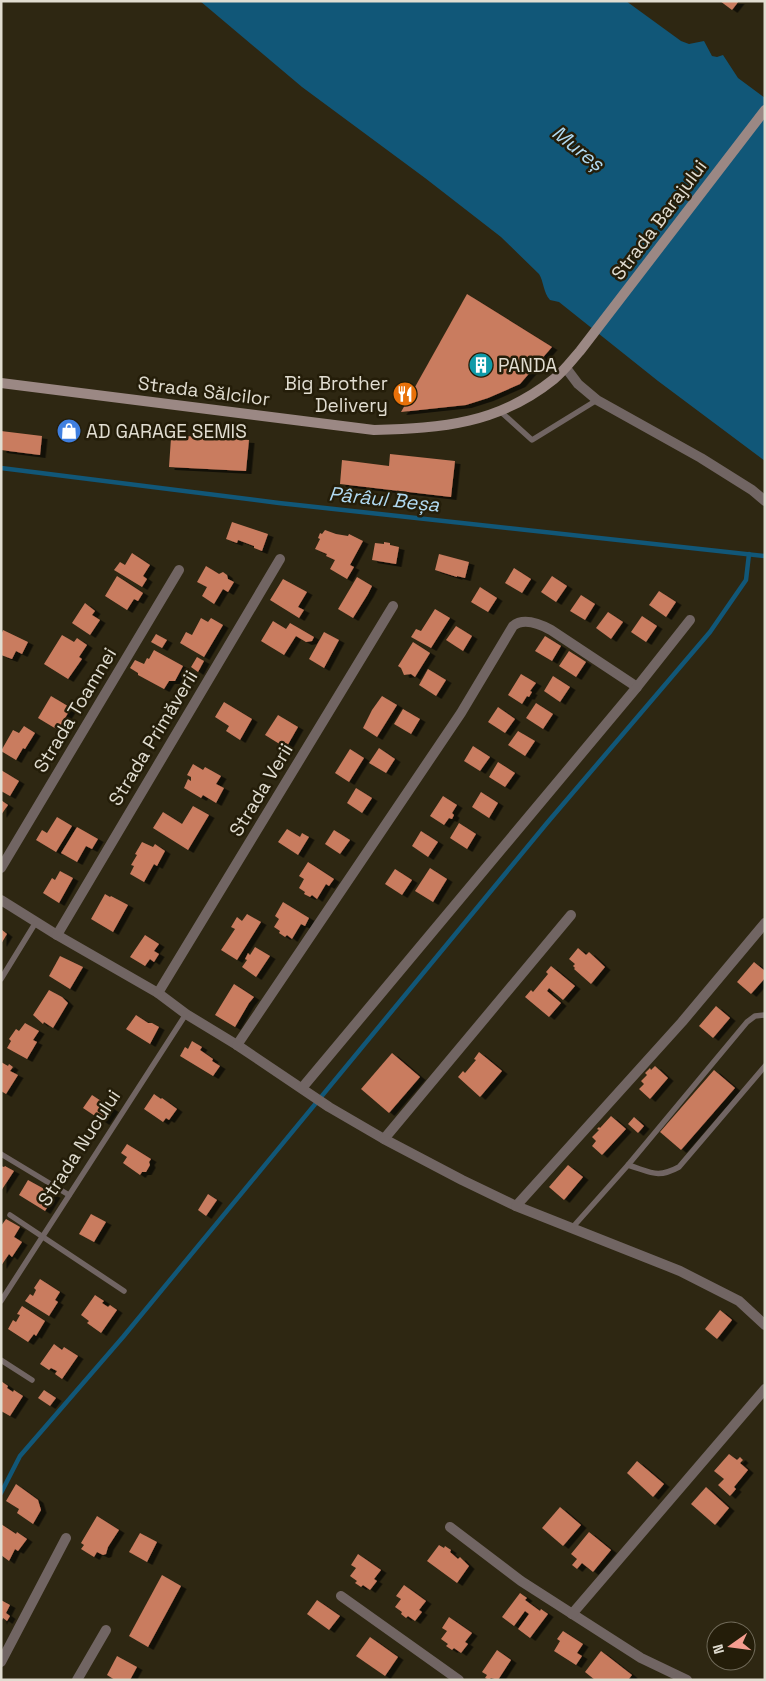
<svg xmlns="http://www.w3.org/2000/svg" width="766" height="1681" viewBox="0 0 766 1681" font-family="'Space Grotesk',sans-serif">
<defs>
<filter id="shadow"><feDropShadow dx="5.5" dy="3" stdDeviation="0" flood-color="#0009"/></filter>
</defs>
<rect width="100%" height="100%" fill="#2e2712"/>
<!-- water -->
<path fill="#115778" d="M200,1H626L681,41L689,44L704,41L712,56L717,57L723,55L738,78L765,98V461L658,381L559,302L550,300C543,292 544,282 539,274L501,237L425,178L302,87Z"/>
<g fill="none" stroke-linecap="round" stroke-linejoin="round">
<!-- stream -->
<g stroke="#115778" stroke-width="4.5">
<path d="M1,468L279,503L765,556"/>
<path d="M1,1493L20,1456L123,1337L547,823L710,632L746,580L749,554"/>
</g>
</g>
<!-- building -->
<g fill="#c97b5f" filter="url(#shadow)">
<path d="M720,1H739L732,10Z"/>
<path d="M467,294L552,347L520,384L488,398L466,405L401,412Z"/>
<path d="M1,431L42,436L40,455L1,450Z"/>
<path d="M185,436L249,440L246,471L169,467L171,438L185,439Z"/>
<path d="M390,454L455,461L451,497L340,484L342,460L389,466Z"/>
<path d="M232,522L268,534L262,551L254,548V546L238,540L237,543L226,539Z"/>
<path d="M325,530L336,534L348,536L349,534L363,541L350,565L354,567L347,579L330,569L335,560L326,556L327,554L315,549L320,539L318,538L320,533L322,534Z"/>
<path d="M384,542L390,543V545L399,547L396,564L372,560L375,543L384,544Z"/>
<path d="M132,553L150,565L143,576L147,579L142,587L114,570L120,562L125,565Z"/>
<path d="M439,554L469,562L465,578L457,576V577L435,570Z"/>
<path d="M206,566L219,574L223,572L227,575L228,579L234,582L228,592L223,589L214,604L202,596L207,587L197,582Z"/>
<path d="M514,568L531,579L522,593L505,583Z"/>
<path d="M117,576L143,593L138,601L134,599L127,610L105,596Z"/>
<path d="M552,576L567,586L556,602L541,592Z"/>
<path d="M357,577L372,586L368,594L353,618L338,609Z"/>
<path d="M283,579L307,592L298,607L304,610L299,618L270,600Z"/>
<path d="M480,587L497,598L488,612L471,602Z"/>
<path d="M659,591L676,602L666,617L649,605Z"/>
<path d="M581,595L595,604L585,620L570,611Z"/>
<path d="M85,603L95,611L92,615L100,620L90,635L72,623Z"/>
<path d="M435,609L450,618L431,648L411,637L416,629L421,631Z"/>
<path d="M608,612L623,622L611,639L596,628Z"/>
<path d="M642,616L657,626L646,642L631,632Z"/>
<path d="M201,618L208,622L211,618L223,625L204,657L180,643L186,632L192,635Z"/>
<path d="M273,621L286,629L290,623L314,637L312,641L306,642L296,636L284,655L261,641Z"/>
<path d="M456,626L472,636L463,651L446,640Z"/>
<path d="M3,630L28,642L22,654L16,651L12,659L1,655V635Z"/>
<path d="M324,632L339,640L324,668L309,659Z"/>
<path d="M156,634L167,640L162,648L151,642Z"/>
<path d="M62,635L74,642L77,638L87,645L79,657L82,659L68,679L44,664Z"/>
<path d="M545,636L561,646L552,661L535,651Z"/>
<path d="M413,642L430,653L415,677L411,674L404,675L401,668L398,666Z"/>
<path d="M154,650L183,666L175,681H169L164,689L138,675V673L130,668L135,660L144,664L147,658L149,659Z"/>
<path d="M569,651L586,662L576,677L559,666Z"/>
<path d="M197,657L204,661L198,672L191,667Z"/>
<path d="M428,669L446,680L436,696L419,685Z"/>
<path d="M521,674L536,683L530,691L532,692L529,697L527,696L522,704L508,695Z"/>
<path d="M553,676L570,687L560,702L544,691Z"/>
<path d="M51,696L71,708L58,730L38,718Z"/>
<path d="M382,696L397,705L377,737L363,728L372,710Z"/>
<path d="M224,702L252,719L240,740L226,731L229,726L215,717Z"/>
<path d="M536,703L553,714L543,729L526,718Z"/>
<path d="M498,707L515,719L505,733L488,722Z"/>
<path d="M403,709L420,719L411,734L394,724Z"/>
<path d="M278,715L298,727L286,748L265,735Z"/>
<path d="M24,726L35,733L25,749L23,748L16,760L1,751L13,730L19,733Z"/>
<path d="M518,731L535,741L525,756L508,745Z"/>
<path d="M473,746L490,757L480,771L464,761Z"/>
<path d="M379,748L395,759L386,773L369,763Z"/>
<path d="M350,749L364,758L349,782L335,773Z"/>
<path d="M498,762L515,773L505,787L489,777Z"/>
<path d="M193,764L203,770L205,767L221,776L216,784L224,788L216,803L203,795L201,798L184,788L188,779L191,781V777L187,775Z"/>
<path d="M1,770L19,781L10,796L1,791Z"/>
<path d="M356,788L372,798L362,813L347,803Z"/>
<path d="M481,792L498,803L489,818L472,807Z"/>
<path d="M443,796L457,805L452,813L454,815L452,819L449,818L444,825L430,816Z"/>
<path d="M1,800L8,805L1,815Z"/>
<path d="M193,806L209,815L188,850L153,828L163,812L182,824Z"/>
<path d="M57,817L72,826L56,852L36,840L42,830L47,833Z"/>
<path d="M459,823L476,834L467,849L450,838Z"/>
<path d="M77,827L98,839L92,849L86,846L77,862L61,853Z"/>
<path d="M287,829L300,837L302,833L309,837L298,855L278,842Z"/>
<path d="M334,830L350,840L340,854L325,844Z"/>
<path d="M421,831L438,842L428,857L412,846Z"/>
<path d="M142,842L153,847L155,844L165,851L157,866L154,864L144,882L130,874L134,866L131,865L137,855L135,854Z"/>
<path d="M308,862L334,879L329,886L326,884L317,899L312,895L310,897L304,894L305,892L299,888L304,879L299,876Z"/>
<path d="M430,868L447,879L433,902L415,891Z"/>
<path d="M395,869L412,880L402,895L385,884Z"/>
<path d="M60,871L73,878L59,903L43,893L52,878L55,880Z"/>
<path d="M105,894L110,897L111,896L128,905L113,932L91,919Z"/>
<path d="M283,902L309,918L305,926L301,924L292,939L287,935L285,937L279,933L280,931L274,927L279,919L275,916Z"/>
<path d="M247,914L261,922L237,960L221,950L235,929L231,927L237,917L242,921Z"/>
<path d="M1,929L7,934L1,944Z"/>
<path d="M145,935L159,944L154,951L159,954L154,962L150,959L145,966L130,957Z"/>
<path d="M255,947L270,956L256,977L242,967L247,960L245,959L248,953L250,955Z"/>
<path d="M578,948L586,955L589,952L605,967L591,984L574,969L575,968L573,966L575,964L569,959Z"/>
<path d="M60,956L83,967L70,989L49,976Z"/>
<path d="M754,962L765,971V978L751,994L737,982Z"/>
<path d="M551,966L575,986L563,1000L549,988L547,991L561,1003L549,1017L525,997L531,990L533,992L548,974L546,972Z"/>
<path d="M234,984L254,997L249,1003L235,1027L215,1015Z"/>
<path d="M49,990L62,997L68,1003L53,1028L44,1022L43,1024L33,1015Z"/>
<path d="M716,1006L730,1018L713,1038L699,1026Z"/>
<path d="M136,1015L148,1023H152L159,1027L150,1044L126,1029Z"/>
<path d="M25,1023L39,1031L33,1040L37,1042L27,1059L7,1048L11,1041L9,1039L16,1029L19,1031Z"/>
<path d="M192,1041L202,1047L200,1050L213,1059L212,1061L220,1066L213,1076L180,1056L185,1047L188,1049Z"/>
<path d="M479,1052L502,1071L480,1097L458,1077L463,1071L465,1073L476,1060L474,1059Z"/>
<path d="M392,1053L420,1077L389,1113L361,1089Z"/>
<path d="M1,1062L8,1066L9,1064L13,1067L10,1071L18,1075L6,1094L1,1091Z"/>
<path d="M655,1066L668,1078L650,1099L639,1089L644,1084L641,1081L647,1075L645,1073L650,1068L651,1070Z"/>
<path d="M714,1070L735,1088L681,1150L660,1132Z"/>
<path d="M154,1094L161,1099L162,1098L177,1109L169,1120L166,1118L163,1122L144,1109Z"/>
<path d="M92,1095L113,1109L104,1122L83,1108Z"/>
<path d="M611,1116L626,1129L602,1155L592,1146L596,1141L592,1137L599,1130L597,1129L599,1127L600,1128Z"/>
<path d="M634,1117L644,1126L638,1133L628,1124Z"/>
<path d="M127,1144L151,1159L149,1162L150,1165L146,1172H142L140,1175L123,1163L127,1157L121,1153Z"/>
<path d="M568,1165L583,1177L564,1200L549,1187Z"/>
<path d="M1,1166L4,1167L5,1166L14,1171L1,1191Z"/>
<path d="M28,1180L55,1195L45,1211L19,1195Z"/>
<path d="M208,1194L217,1200L206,1216L198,1210Z"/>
<path d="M91,1214L106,1222L94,1242L79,1234Z"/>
<path d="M6,1219L20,1227L14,1237L22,1242L12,1257L9,1254L1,1266V1226Z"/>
<path d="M40,1279L60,1292L55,1300L58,1302L49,1316L25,1301L30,1294L33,1296L36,1290L34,1288Z"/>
<path d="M95,1295L104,1301L102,1303L108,1307L110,1305L117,1310L101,1333L87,1323L89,1321L81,1315Z"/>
<path d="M22,1306L45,1321L36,1336L34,1334L28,1342L8,1329L13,1320L16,1322L20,1315L17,1314Z"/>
<path d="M720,1310L732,1320L717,1339L705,1329Z"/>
<path d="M54,1344L62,1350L64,1347L78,1356L62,1379L55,1374L57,1371L51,1368L49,1370L40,1364Z"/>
<path d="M1,1381L8,1386L7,1388L13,1392L14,1390L23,1396L10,1416L1,1411Z"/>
<path d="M44,1390L56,1398L50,1406L38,1398Z"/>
<path d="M729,1454L737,1460L740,1457L743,1460L740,1463L748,1470L734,1487L736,1489L730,1496L718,1485L724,1479L714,1471Z"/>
<path d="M637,1461L664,1484L653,1497L627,1473Z"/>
<path d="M16,1484L38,1500L41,1510L33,1524L17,1513L19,1509L6,1501Z"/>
<path d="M706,1487L729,1508L715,1525L691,1504Z"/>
<path d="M560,1507L581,1525L563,1546L542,1528Z"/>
<path d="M97,1516L119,1530L108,1547L106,1554L103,1555L97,1552L94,1557L81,1549L84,1545L81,1543Z"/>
<path d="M1,1524L16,1534L17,1532L27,1539L18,1551L15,1549L9,1561L1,1555Z"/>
<path d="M589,1532L611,1550L593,1572L582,1563L577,1569L572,1565L577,1559L571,1554Z"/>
<path d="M140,1533L157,1542L147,1562L129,1552Z"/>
<path d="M439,1545L444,1548L445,1546L451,1550L450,1552L458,1559L460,1557L469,1566L457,1583L427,1561Z"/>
<path d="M358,1554L381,1570L374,1579L377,1581L370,1590L363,1585L361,1587L355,1583L357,1581L350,1576L356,1568L351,1565Z"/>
<path d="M162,1575L181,1586L148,1647L129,1636Z"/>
<path d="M404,1585L426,1601L419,1610L422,1612L415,1621L408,1616L406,1618L401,1614L402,1612L395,1607L401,1599L396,1596Z"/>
<path d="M520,1593L527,1598L525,1600L540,1611L541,1609L548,1614L530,1638L518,1629L529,1614L525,1611L514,1626L502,1617Z"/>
<path d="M1,1600L10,1605L6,1613L10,1616L7,1621L3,1618L1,1622Z"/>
<path d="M317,1600L340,1616L329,1630L307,1614Z"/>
<path d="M449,1617L472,1633L465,1642L468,1644L461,1653L454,1648L452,1650L446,1646L448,1644L441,1639L447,1631L442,1628Z"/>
<path d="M563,1631L583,1644L577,1653L582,1656L576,1665L554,1651L560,1641L557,1639Z"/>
<path d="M370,1637L398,1657L385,1676L356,1656Z"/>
<path d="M497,1650L511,1660L498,1680L491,1678L489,1680L485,1678L487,1675L482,1672Z"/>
<path d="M601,1651L632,1675L628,1680H595L585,1672Z"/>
<path d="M117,1656L137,1667L130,1680H115L107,1675Z"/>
</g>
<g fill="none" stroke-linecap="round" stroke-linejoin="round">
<!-- lane -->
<g stroke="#716563" stroke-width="5.5">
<path d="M501,412L532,440L597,400"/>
<path d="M1,979L36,922"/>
<path d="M1,1154L69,1195"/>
<path d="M628,1165C651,1172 657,1179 679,1167L765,1066"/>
<path d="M10,1215L124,1291"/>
<path d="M572,1228L628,1165L747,1022L755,1016L765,1015"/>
<path d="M1,1301L186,1014"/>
<path d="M1,1360L32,1380"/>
</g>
<!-- street -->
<g stroke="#716563" stroke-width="10">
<path d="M566,368L578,384L597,400L701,458L752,490L765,501"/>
<path d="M1,868L179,570"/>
<path d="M1,900L57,935L158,993L186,1014L237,1045L329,1107L384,1139L462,1180L516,1206L680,1271L739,1301L765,1325"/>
<path d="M57,935L280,559"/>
<path d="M158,993L393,606"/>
<path d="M237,1045L461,713L513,626C524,617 540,624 551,630L637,687"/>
<path d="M302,1088L637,687L690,620"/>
<path d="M384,1139L571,915"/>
<path d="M516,1206L682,1022L765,923"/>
<path d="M450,1527L521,1581L641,1658L687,1680"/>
<path d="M341,1596L459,1680"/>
<path d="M572,1614L765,1389"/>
<path d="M1,1662L66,1538"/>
<path d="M77,1680L106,1630"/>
</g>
<!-- secondary -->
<path stroke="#9b8884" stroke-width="10" d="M1,383L374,430C443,428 498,424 554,379C564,371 572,360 580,351L765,110"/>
</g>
<!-- icons -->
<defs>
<symbol id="building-disc" viewBox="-11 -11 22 22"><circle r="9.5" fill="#0f9aa8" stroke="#241d09"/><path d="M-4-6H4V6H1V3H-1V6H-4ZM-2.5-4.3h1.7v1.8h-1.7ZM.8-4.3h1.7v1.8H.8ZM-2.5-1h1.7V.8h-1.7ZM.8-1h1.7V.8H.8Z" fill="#fff"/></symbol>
<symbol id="restaurant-disc" viewBox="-11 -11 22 22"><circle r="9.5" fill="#e8710a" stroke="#241d09"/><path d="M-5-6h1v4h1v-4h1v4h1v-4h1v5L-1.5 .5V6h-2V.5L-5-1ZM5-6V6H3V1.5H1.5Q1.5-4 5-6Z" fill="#fff"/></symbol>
<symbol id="shop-disc" viewBox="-11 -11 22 22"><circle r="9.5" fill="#3f7fe0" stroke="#241d09"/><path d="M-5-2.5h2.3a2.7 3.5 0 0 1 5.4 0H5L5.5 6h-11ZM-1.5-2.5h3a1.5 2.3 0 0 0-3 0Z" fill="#fff"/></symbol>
</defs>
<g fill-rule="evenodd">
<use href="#building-disc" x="467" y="351" width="28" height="28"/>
<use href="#restaurant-disc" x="391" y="380" width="28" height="28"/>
<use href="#shop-disc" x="55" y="417" width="28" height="28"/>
</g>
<g text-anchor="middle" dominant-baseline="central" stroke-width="5" stroke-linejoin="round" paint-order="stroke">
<!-- street labels -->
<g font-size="19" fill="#e1ddd1" stroke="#241d09">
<text transform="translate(659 220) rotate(-53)">Strada Barajului</text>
<text transform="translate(204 391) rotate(7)">Strada Sălcilor</text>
<text transform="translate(75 710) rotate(-59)">Strada Toamnei</text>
<text transform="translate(153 738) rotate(-59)">Strada Primăverii</text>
<text transform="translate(261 790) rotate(-59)">Strada Verii</text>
<text transform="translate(79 1148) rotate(-57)">Strada Nucului</text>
</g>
<!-- poi labels -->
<g font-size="19" fill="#e1ddd1" stroke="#241d09" text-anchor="start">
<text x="498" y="365">PANDA</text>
<text x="388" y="383" text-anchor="end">Big Brother<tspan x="388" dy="22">Delivery</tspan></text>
<text x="86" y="431">AD GARAGE SEMIS</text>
</g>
<!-- water labels -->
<g font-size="20" font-style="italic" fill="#b0d9f1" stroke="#241d09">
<text transform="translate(578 148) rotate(38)">Mureș</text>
<text transform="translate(384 499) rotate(6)">Pârâul Beșa</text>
</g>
</g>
<!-- border -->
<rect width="766" height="1681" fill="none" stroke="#e1ddd1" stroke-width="5"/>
<!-- north arrow -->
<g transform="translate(731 1646) rotate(256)"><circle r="24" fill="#241d09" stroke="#706a59"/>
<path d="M0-4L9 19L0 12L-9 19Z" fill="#f59d8f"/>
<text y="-8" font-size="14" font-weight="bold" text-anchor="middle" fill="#e1ddd1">N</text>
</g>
</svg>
